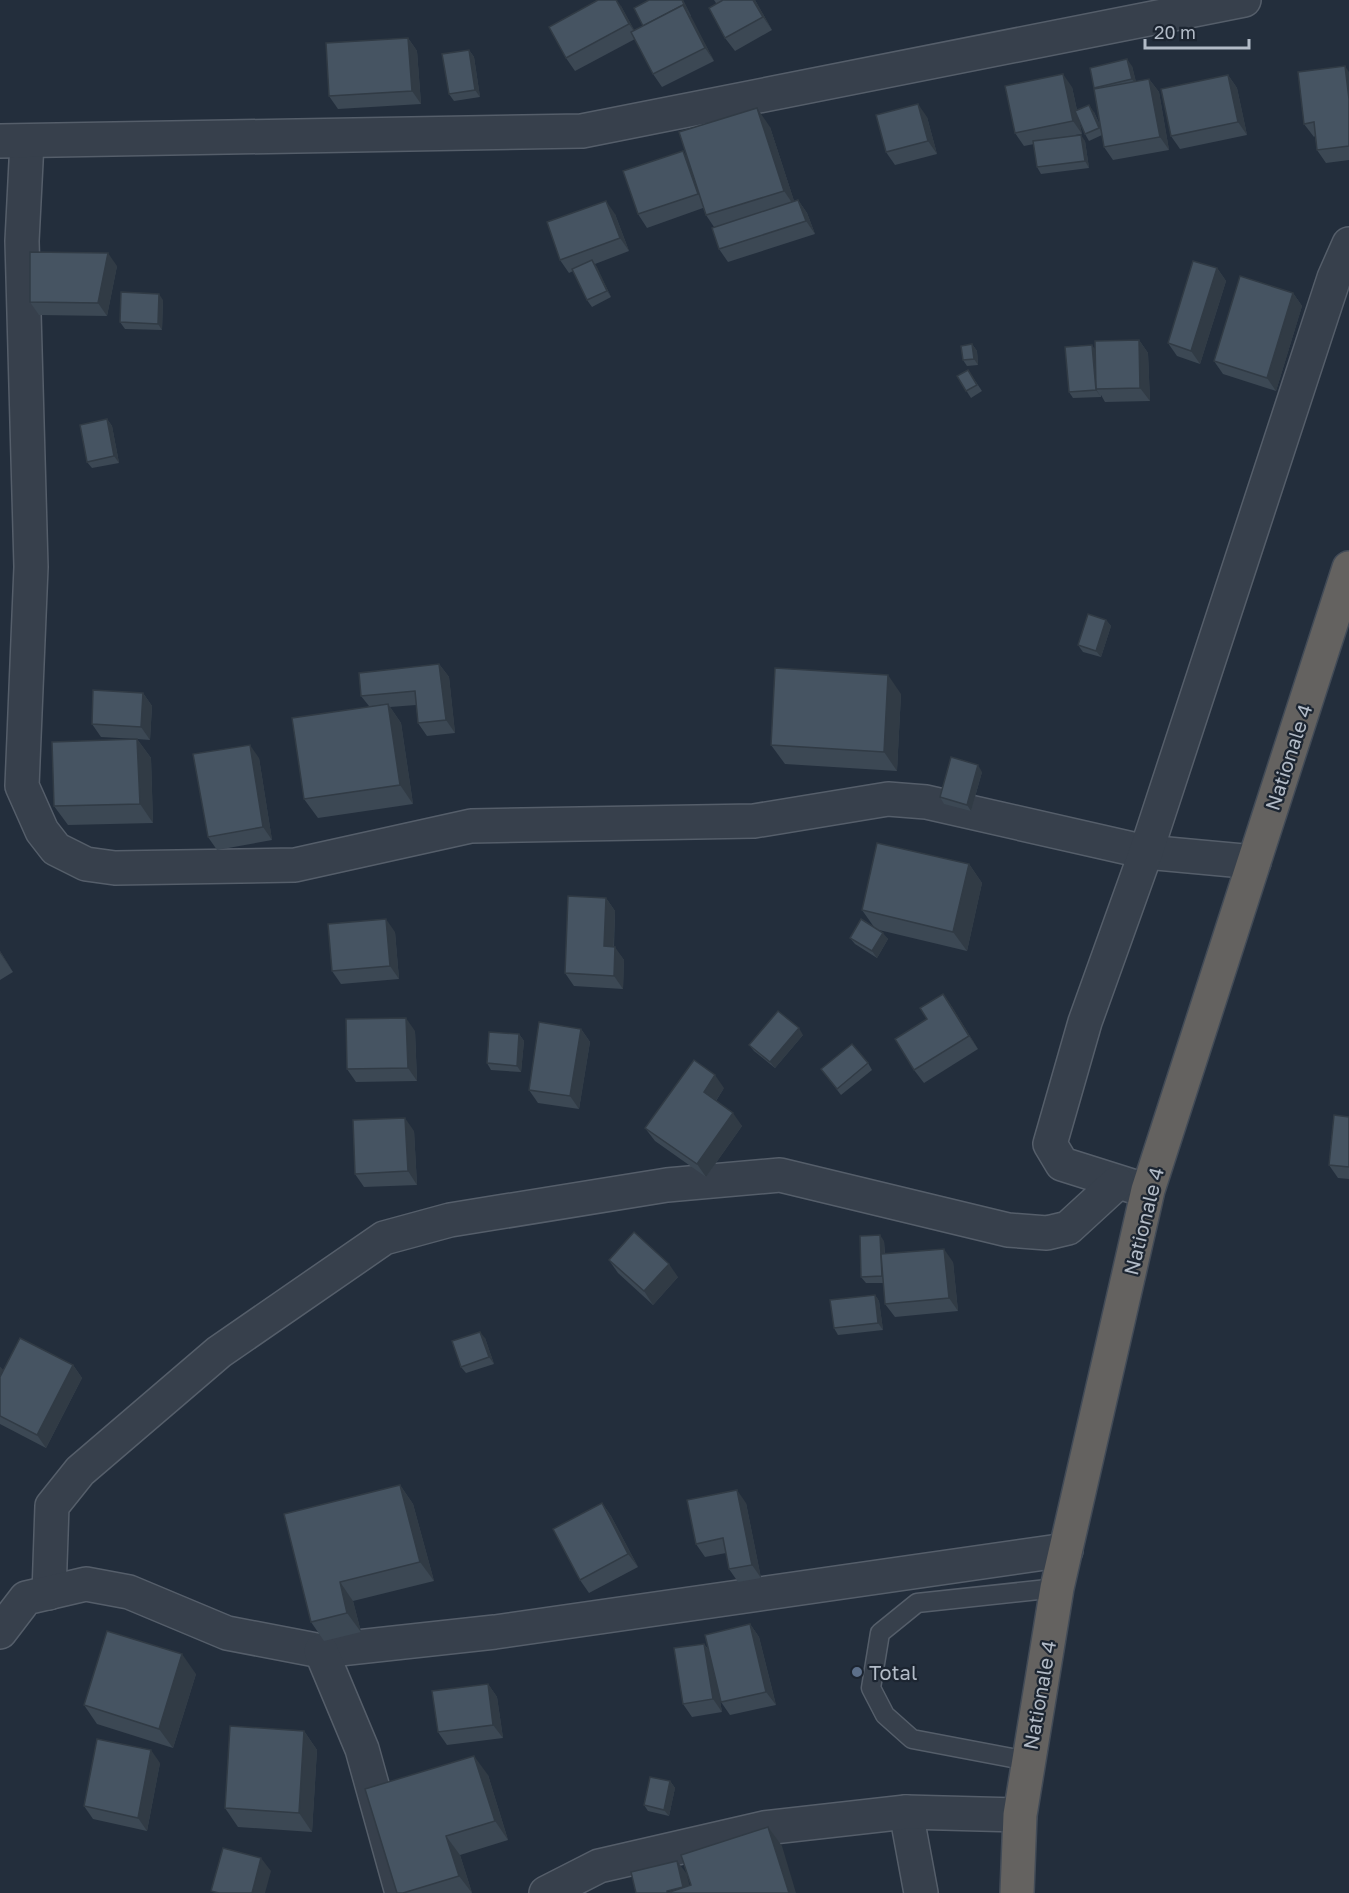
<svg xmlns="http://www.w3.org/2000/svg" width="1349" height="1893" viewBox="0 0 1349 1893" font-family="'Golos Text',sans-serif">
<rect width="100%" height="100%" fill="#232e3c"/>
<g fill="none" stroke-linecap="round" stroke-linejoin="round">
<defs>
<path id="service" d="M1028,1761L912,1739L885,1715L871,1688L880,1633L917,1603L1057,1588"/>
<g id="minor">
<path d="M27,142L22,241L31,567L22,786L42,831L56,849L86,864L115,868L295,865L471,826L754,821L888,799L926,802L1146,852L1254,862"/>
<path d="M1135,1187L1062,1164L1050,1144L1085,1022L1146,852L1334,278L1349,244"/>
<path d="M49,1593L52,1506L80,1471L219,1352L384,1238L450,1220L667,1185L780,1175L1008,1230L1047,1233L1068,1228L1117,1183"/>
<path d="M0,1632L26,1598L86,1584L129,1592L227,1633L321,1651L495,1632L1066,1550"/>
<path d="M321,1651L362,1749L402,1893"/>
<path d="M906,1812L921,1893"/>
<path d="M546,1893L599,1866L764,1828L906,1812L1020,1815"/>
</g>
<path id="tertiary" d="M0,141L582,131L1244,0"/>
<path id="trunk" d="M1017,1893L1020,1815L1057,1588L1148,1190L1349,568"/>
</defs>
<!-- service casing -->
<use href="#service" stroke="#555e6a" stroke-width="21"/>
<!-- minor casing -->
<use href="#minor" stroke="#555e6a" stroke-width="36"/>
<!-- tertiary casing -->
<use href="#tertiary" stroke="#555e6a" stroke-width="36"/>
<!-- trunk casing -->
<use href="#trunk" stroke="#424b57" stroke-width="36"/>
<!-- service -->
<use href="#service" stroke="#37404c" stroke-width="18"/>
<!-- minor -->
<use href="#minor" stroke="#37404c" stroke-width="33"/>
<!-- tertiary -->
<use href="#tertiary" stroke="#37404c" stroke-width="33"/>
<!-- trunk -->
<use href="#trunk" stroke="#646260" stroke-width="33"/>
</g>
<!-- wall -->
<g fill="#3c4854">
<path d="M649,0H683L691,16H690L714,61L662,87L653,74L635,39L575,71L566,58L621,6L634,30L643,26Z"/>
<path d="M714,0H755L772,30L735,51L725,38L716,3Z"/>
<path d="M408,38L417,51L421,104L338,109L329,96Z"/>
<path d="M469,50L474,57L480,97L454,101L449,94Z"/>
<path d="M1132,66L1136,82L1149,79L1159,92L1169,150L1113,160L1104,147L1102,135L1089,141L1085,134L1079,121L1082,134L1075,135L1085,141L1089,168L1041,174L1037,167L1034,144L1024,146L1015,133L1072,87L1077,110L1094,112L1100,125L1094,89Z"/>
<path d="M1349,72V160L1326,163L1317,150L1315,136L1314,137L1304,124Z"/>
<path d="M1228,75L1237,88L1247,135L1180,149L1171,136Z"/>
<path d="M927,117L937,154L895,165L886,152Z"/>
<path d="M770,127L794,201L798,200L807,213L815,234L728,262L719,249L714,227L706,215L703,208L647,228L638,214L686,156Z"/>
<path d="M615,214L629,251L595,264L611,297L592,307L587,300L573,271L569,273L560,260Z"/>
<path d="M117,266L107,316L39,315L30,302Z"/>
<path d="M1217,268L1226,281L1200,364L1177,356L1168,343Z"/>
<path d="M1293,293L1302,306L1276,391L1223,374L1214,361Z"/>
<path d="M163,300L162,330L125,329L120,322Z"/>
<path d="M1139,340L1148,353L1150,401L1105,402L1101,395V397L1073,398L1069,392L1095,349Z"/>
<path d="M972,344L977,351L978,365L967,366L963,360Z"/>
<path d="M957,376H972L982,391L971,398Z"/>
<path d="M107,419L112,426L119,463L92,468L87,462Z"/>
<path d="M1106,620L1111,626L1101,657L1083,652L1078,645Z"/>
<path d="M439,664L449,677L455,733L427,736L418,723L416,705L390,707L401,723L413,804L318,818L304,799L369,706L361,696Z"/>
<path d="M143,693L152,706L150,740L137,739L151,758L153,823L68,825L54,806L137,739L101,737L92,724Z"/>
<path d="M901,694L897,771L785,764L771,745Z"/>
<path d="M259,758L272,840L217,850L208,837Z"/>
<path d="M982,772L971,811L944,804L940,797Z"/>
<path d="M969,864L982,883L967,951L879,930L888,939L877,958L855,944L850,938L874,927L862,910Z"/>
<path d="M606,898L615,911L614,947L624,960L623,989L574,986L565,973Z"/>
<path d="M395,932L399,979L341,984L332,971Z"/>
<path d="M0,951L13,972L0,980Z"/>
<path d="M943,994L952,1007L978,1049L924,1083L914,1070L927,1019Z"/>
<path d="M581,1029L590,1042L579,1109L538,1103L529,1090Z"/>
<path d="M415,1031L417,1081L356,1082L347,1069Z"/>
<path d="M519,1034L524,1041L521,1072L491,1070L487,1063Z"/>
<path d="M803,1035L775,1068L754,1051L749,1045Z"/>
<path d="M868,1063L872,1070L841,1095L821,1069Z"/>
<path d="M724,1088L716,1101L742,1126L706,1177L655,1141L645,1128Z"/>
<path d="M1349,1117V1179L1338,1178L1329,1165Z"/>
<path d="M414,1131L417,1185L364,1187L355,1174Z"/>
<path d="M884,1241L885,1254L953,1262L958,1311L895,1317L885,1304L884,1283H866L861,1277Z"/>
<path d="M609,1260L678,1277L653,1305L618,1273Z"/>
<path d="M875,1295L879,1301L883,1330L838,1335L834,1328Z"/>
<path d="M485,1338L494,1364L466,1373L461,1367Z"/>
<path d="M73,1365L82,1378L46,1448L0,1424V1367L3,1370L1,1374Z"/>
<path d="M400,1485L413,1504L434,1581L353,1601L361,1632L324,1641L311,1622Z"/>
<path d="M602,1503L611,1516L638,1567L589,1593L580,1580Z"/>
<path d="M746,1503L761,1578L738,1582L729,1569L726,1553L705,1557L696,1544Z"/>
<path d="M750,1624L759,1637L776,1705L730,1715L721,1702L719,1696L722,1712L692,1717L683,1704L704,1644L708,1649Z"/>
<path d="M196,1674L173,1748L97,1724L84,1705Z"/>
<path d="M488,1684L497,1697L503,1738L447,1745L438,1732Z"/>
<path d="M304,1731L317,1750L312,1832L238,1827L225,1808Z"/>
<path d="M160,1763L147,1831L93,1819L84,1806Z"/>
<path d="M488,1775L508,1840L460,1855L472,1893H397Z"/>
<path d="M670,1781L675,1788L669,1816L648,1811L644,1805Z"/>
</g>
<!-- shaded-wall -->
<g fill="#313b45">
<path d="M616,0H617L621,6L638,37L629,24Z"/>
<path d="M682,0H683L691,16L686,9Z"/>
<path d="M753,0H755L772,30L763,17Z"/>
<path d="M683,5L692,18L714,61L705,48Z"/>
<path d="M408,38L417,51L421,104L412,91Z"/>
<path d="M469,50L474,57L480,97L475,90Z"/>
<path d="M1127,59L1132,66L1137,86L1132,79Z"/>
<path d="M1345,66L1349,72V99Z"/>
<path d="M1063,74L1072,87L1082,134L1073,121Z"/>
<path d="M1228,75L1237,88L1247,135L1238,122Z"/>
<path d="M1149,79L1159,92L1169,150L1160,137Z"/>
<path d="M918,104L927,117L937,154L928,141Z"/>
<path d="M1089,105L1094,112L1104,134L1099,128Z"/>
<path d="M757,108L770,127L797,210L784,191Z"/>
<path d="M1081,135L1085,141L1089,168L1085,161Z"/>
<path d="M683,151L692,164L707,207L698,194Z"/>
<path d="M798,200L807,213L815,234L806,221Z"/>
<path d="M606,201L615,214L629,251L620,238Z"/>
<path d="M108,253L117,266L107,316L98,303Z"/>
<path d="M592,260L597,267L611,297L607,291Z"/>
<path d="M1217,268L1226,281L1200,364L1191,351Z"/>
<path d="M1293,293L1302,306L1276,391L1267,378Z"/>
<path d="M159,294L163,300L162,330L158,324Z"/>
<path d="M1139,340L1148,353L1150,401L1140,388Z"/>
<path d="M972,344L977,351L978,365L974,359Z"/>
<path d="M1092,345L1097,352L1096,389L1101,397L1096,390Z"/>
<path d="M107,419L112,426L119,463L114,456Z"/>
<path d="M1106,620L1111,626L1101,657L1096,651Z"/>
<path d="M439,664L449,677L455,733L446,720Z"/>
<path d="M888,675L901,694L897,771L884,752Z"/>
<path d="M143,693L152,706L150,740L141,727Z"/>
<path d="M388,704L401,723L413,804L400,785Z"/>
<path d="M137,739L151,758L153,823L140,804Z"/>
<path d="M250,745L259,758L272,840L263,827Z"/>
<path d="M978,765L982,772L971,811L967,805Z"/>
<path d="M969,864L982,883L967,951L953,932Z"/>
<path d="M606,898L615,911L613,959L604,946Z"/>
<path d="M386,919L395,932L399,979L390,966Z"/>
<path d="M883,933L888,939L877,958L872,951Z"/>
<path d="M615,947L624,960L623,989L614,976Z"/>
<path d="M0,951L13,972L0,953Z"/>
<path d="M943,994L952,1007L978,1049L969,1036Z"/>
<path d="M406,1018L415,1031L417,1081L408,1068Z"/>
<path d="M799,1028L803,1035L775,1068L770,1062Z"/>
<path d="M581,1029L590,1042L579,1109L570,1096Z"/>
<path d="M519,1034L524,1041L521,1072L517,1066Z"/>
<path d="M715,1075L724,1088L713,1105L704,1092Z"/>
<path d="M733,1113L742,1126L706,1177L697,1164Z"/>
<path d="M405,1118L414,1131L417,1185L408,1171Z"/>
<path d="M880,1235L884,1241L886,1283L882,1276Z"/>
<path d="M944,1249L953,1262L958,1311L949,1298Z"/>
<path d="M669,1264L678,1277L653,1305L644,1291Z"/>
<path d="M875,1295L879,1301L883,1330L878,1323Z"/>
<path d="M480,1332L485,1338L494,1364L489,1357Z"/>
<path d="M73,1365L82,1378L46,1448L37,1435Z"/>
<path d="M0,1367L3,1370L0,1378Z"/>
<path d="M400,1485L413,1504L434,1581L420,1562Z"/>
<path d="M737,1490L746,1503L761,1578L752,1565Z"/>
<path d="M602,1503L611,1516L638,1567L628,1554Z"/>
<path d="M340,1582L353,1601L361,1632L347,1613Z"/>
<path d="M750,1624L759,1637L776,1705L766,1692Z"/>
<path d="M704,1644L713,1657L722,1712L713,1699Z"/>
<path d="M182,1654L196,1674L173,1748L159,1729Z"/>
<path d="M488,1684L497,1697L503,1738L493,1725Z"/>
<path d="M304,1731L317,1750L312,1832L299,1813Z"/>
<path d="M151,1750L160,1763L147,1831L138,1818Z"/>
<path d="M474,1756L488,1775L508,1840L495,1821Z"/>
<path d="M670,1781L675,1788L669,1816L664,1810Z"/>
<path d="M768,1827L782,1846L796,1893H789Z"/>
<path d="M446,1836L460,1855L472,1893L459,1876Z"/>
<path d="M261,1858L271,1871L265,1893H252Z"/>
<path d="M677,1861L687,1874L691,1893L683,1888Z"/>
</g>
<!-- building -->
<g fill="#465462" stroke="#313b45" stroke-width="1.5">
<path d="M598,0H616L629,24L566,58L549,27Z"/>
<path d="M649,0H682L686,9L683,5L643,26L634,8Z"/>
<path d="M723,0H753L763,17L725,38L709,8Z"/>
<path d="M683,5L705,48L653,74L631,32Z"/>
<path d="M408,38L412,91L329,96L326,43Z"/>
<path d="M469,50L475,90L449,94L442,54Z"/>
<path d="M1127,59L1132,79L1094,88L1090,68Z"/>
<path d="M1345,66L1349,99V146L1317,150L1314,122L1304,124L1298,72Z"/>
<path d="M1063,74L1073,121L1015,133L1005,86Z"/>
<path d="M1228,75L1238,122L1171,136L1161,89Z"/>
<path d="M1149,79L1160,137L1104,147L1094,89Z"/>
<path d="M918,104L928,141L886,152L876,115Z"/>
<path d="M1089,105L1099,128L1085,134L1075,111Z"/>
<path d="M757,108L784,191L706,215L679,132Z"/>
<path d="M1081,135L1085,161L1037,167L1033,141Z"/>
<path d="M683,151L698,194L638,214L623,171Z"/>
<path d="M798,200L806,221L719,249L712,228Z"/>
<path d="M606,201L620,238L560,260L547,222Z"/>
<path d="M30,252L108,253L98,303L30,302Z"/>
<path d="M592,260L607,291L587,300L572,269Z"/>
<path d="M1193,261L1217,268L1191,351L1168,343Z"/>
<path d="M1240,276L1293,293L1267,378L1214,361Z"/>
<path d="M121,292L159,294L158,324L120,322Z"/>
<path d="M1139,340L1140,388L1096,389L1095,341Z"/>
<path d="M972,344L974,359L963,360L961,346Z"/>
<path d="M1092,345L1096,390L1069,392L1065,347Z"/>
<path d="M968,370L977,385L966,391L957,376Z"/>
<path d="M107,419L114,456L87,462L80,425Z"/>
<path d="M1088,614L1106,620L1096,651L1078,645Z"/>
<path d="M439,664L446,720L418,723L415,691L361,696L359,673Z"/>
<path d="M775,668L888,675L884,752L771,745Z"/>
<path d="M93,690L143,693L141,727L92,724Z"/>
<path d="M388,704L400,785L304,799L292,718Z"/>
<path d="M137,739L140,804L54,806L52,742Z"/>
<path d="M250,745L263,827L208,837L193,754Z"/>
<path d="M951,757L978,765L967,805L940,797Z"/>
<path d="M877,843L969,864L953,932L862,910Z"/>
<path d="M568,896L606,898L604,946L615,947L614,976L565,973Z"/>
<path d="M386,919L390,966L332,971L328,924Z"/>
<path d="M861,919L883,933L872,951L850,938Z"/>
<path d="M943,994L969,1036L914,1070L895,1039L927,1019L920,1008Z"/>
<path d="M778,1011L799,1028L770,1062L749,1045Z"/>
<path d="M406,1018L408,1068L347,1069L346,1019Z"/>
<path d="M539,1022L581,1029L570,1096L529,1090Z"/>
<path d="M489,1032L519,1034L517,1066L487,1063Z"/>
<path d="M852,1044L868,1063L837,1089L821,1069Z"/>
<path d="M694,1060L715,1075L704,1092L733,1113L697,1164L645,1128Z"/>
<path d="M1334,1115L1349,1117V1167L1329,1165Z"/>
<path d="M405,1118L408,1171L355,1174L353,1120Z"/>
<path d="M634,1232L669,1264L644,1291L609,1260Z"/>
<path d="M880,1235L882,1276L861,1277L860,1236Z"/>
<path d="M944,1249L949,1298L885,1304L881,1254Z"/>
<path d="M875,1295L878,1323L834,1328L830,1300Z"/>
<path d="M480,1332L489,1357L461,1367L452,1341Z"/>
<path d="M20,1338L73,1365L37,1435L0,1416V1377Z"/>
<path d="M400,1485L420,1562L340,1582L347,1613L311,1622L284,1514Z"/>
<path d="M737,1490L752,1565L729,1569L723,1538L696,1544L687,1500Z"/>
<path d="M602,1503L628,1554L580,1580L553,1529Z"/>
<path d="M750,1624L766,1692L721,1702L705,1635Z"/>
<path d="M107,1631L182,1654L159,1729L84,1705Z"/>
<path d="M704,1644L713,1699L683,1704L674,1648Z"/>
<path d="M488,1684L493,1725L438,1732L432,1691Z"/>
<path d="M230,1726L304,1731L299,1813L225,1808Z"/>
<path d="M97,1739L151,1750L138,1818L84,1806Z"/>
<path d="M474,1756L495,1821L446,1836L459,1876L403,1893H397L365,1789Z"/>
<path d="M650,1777L670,1781L664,1810L644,1805Z"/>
<path d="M768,1827L789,1893H667L691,1885L681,1855Z"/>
<path d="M223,1848L261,1858L252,1893H219L211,1891Z"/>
<path d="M677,1861L683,1887L667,1891V1893H636L631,1872Z"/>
</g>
<!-- markers -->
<circle fill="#5c6f8a" stroke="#1c2531" stroke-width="2" cx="857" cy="1672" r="6"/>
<g text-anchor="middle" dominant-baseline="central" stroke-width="4.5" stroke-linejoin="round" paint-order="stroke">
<!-- street labels -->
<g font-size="20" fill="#b2bbc7" stroke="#1c2531">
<text transform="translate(1288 757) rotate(-72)">Nationale 4</text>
<text transform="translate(1143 1221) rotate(-76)">Nationale 4</text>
<text transform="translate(1039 1695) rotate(-80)">Nationale 4</text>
</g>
<!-- poi labels -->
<g font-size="20" fill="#b2bbc7" stroke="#1c2531" text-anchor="start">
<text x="869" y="1672">Total</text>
</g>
</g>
<!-- scale -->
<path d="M1145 39v9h104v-9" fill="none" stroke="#b2bbc7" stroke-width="3"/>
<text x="1154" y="39" font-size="18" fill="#b2bbc7" stroke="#1c2531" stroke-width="4.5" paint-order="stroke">20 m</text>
</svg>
